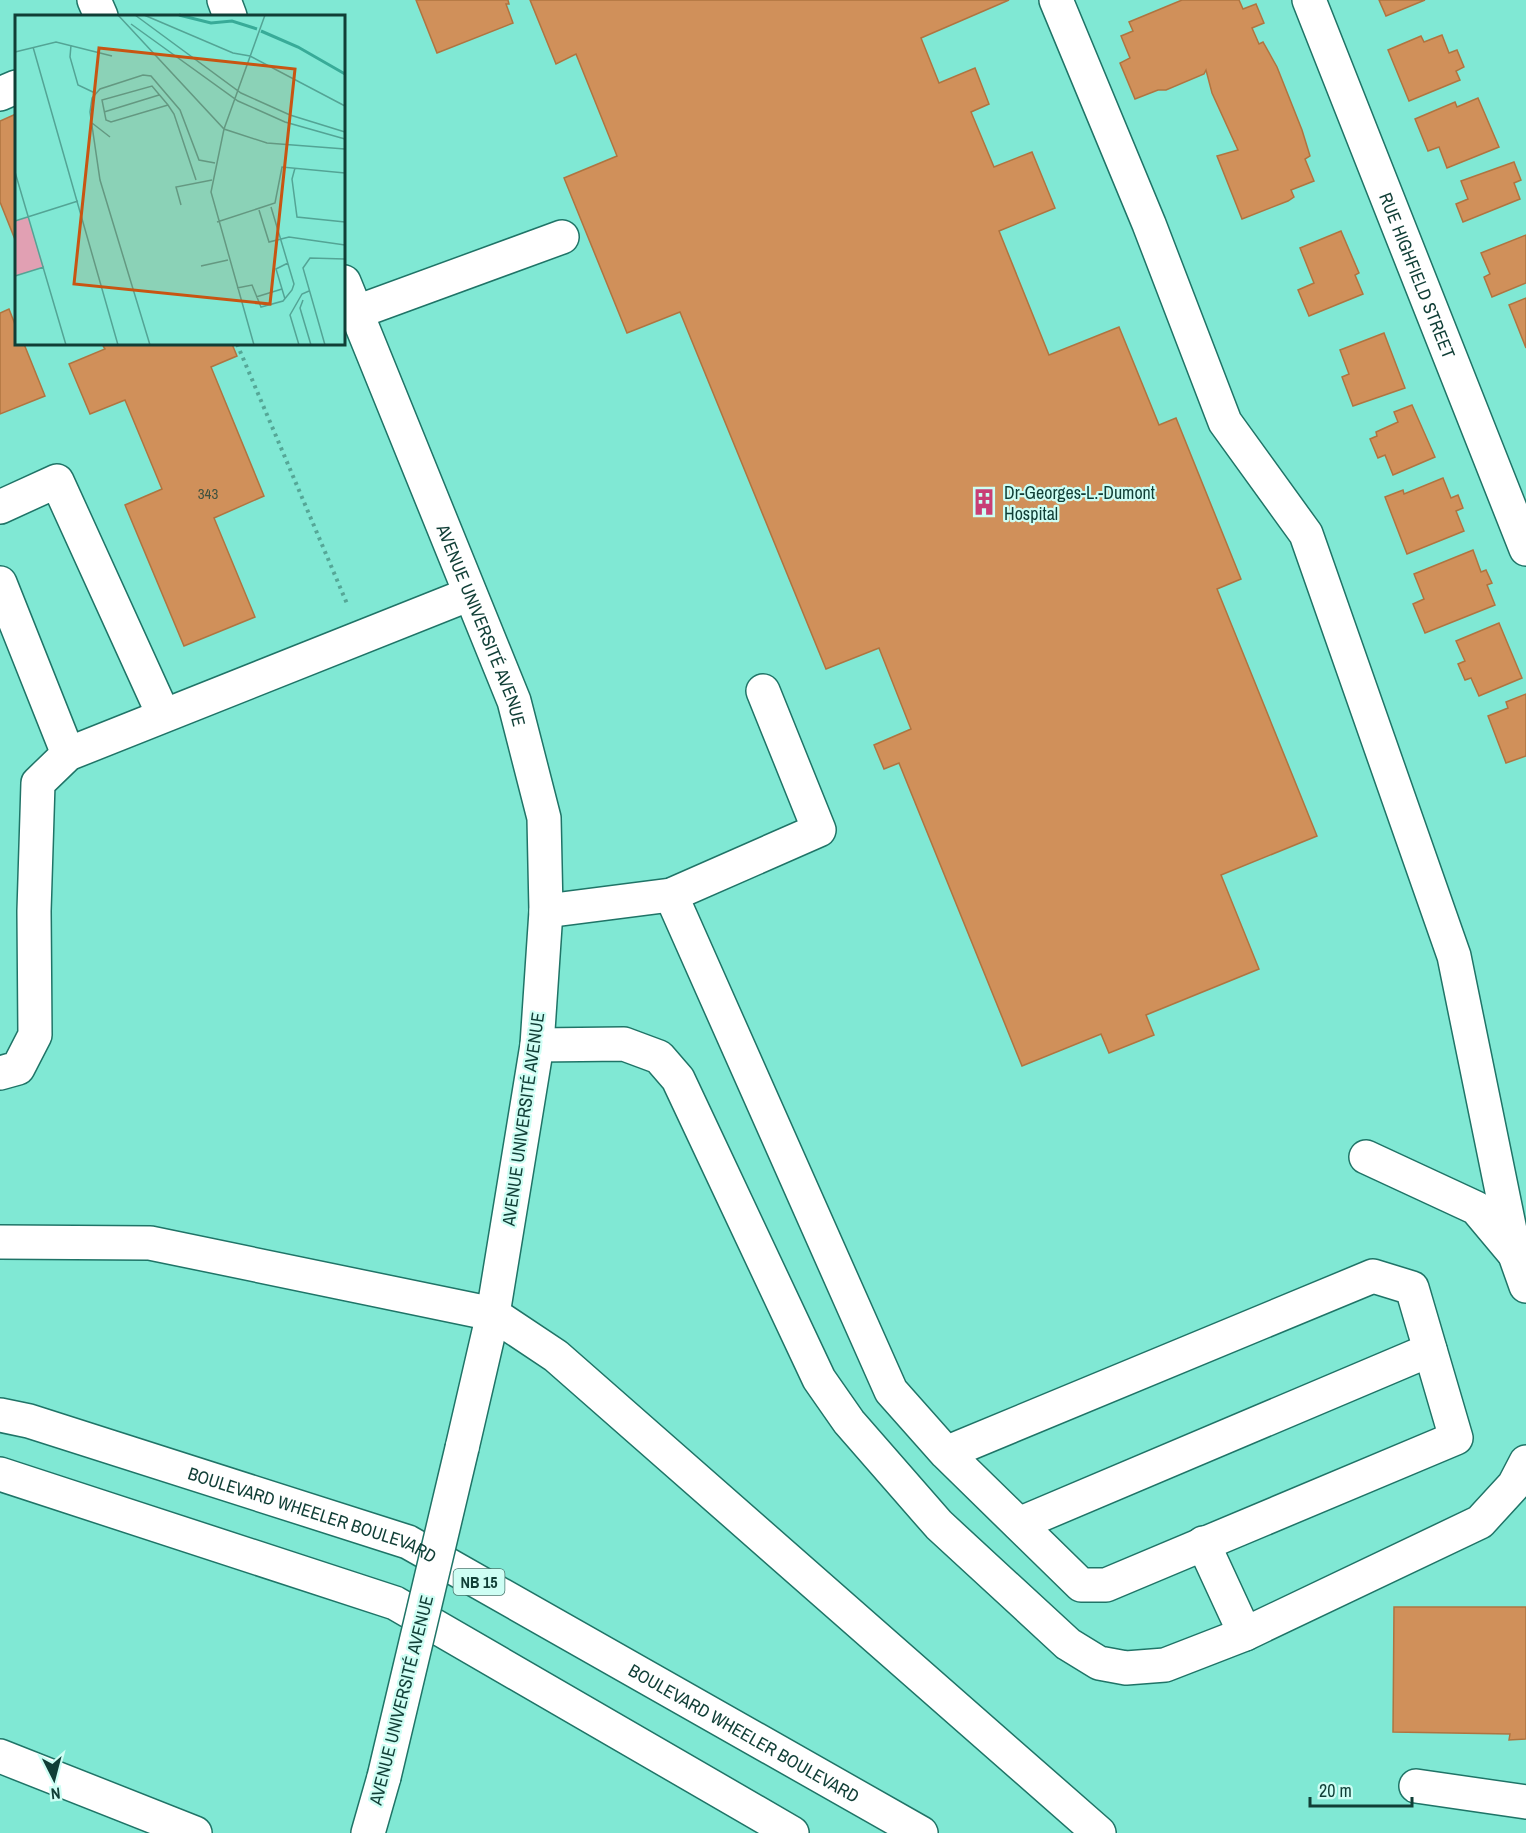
<svg xmlns="http://www.w3.org/2000/svg" width="1526" height="1833" viewBox="0 0 1526 1833" font-family="'Archivo Narrow',sans-serif">
<rect width="100%" height="100%" fill="#80e8d4"/>
<!-- building -->
<g fill="#d0905a" stroke="#af7440" stroke-width="1.5">
<path d="M416,0H508L509,4H506L513,23L437,53Z"/>
<path d="M530,0H1009L921,38L939,83L975,68L989,104L971,112L994,167L1032,152L1055,208L999,231L1049,355L1119,327L1159,425L1176,418L1241,579L1217,589L1317,836L1221,875L1259,969L1146,1015L1154,1035L1109,1053L1101,1034L1022,1066L899,763L884,769L874,745L911,729L879,648L826,669L680,312L627,333L564,178L617,156L576,54L556,64Z"/>
<path d="M1182,0H1239L1243,9L1256,4L1264,23L1252,28L1259,44L1263,42L1277,67L1302,130L1310,156L1305,159L1314,181L1291,190L1294,197L1288,201L1242,219L1217,156L1238,150L1212,93L1206,70L1204,74L1166,90H1158L1135,99L1120,63L1130,58L1121,36L1133,31L1129,22Z"/>
<path d="M1379,0H1425L1386,16Z"/>
<path d="M1442,35L1449,53L1457,50L1464,67L1456,71L1460,80L1409,101L1388,50L1421,36L1424,42Z"/>
<path d="M1478,98L1499,147L1447,168L1439,147L1428,151L1415,119L1455,102L1457,107Z"/>
<path d="M16,114V242L0,202V121Z"/>
<path d="M1514,162L1521,180L1514,183L1520,199L1463,222L1456,204L1468,199L1461,181Z"/>
<path d="M1341,231L1359,273L1355,275L1363,294L1309,316L1298,290L1314,283L1300,248Z"/>
<path d="M1526,235V283L1492,297L1484,277L1490,274L1481,253Z"/>
<path d="M1526,298V348L1509,305Z"/>
<path d="M9,309L16,327V344H24L45,396L0,414V313Z"/>
<path d="M1384,333L1405,388L1353,406L1342,377L1349,374L1340,350Z"/>
<path d="M102,344H232L237,356L211,367L264,496L214,518L255,617L184,646L125,505L162,489L125,400L90,414L69,364L105,349Z"/>
<path d="M1412,405L1435,457L1393,475L1385,455L1378,458L1370,439L1377,436L1376,432L1398,422L1394,412Z"/>
<path d="M1443,478L1451,498L1458,495L1463,508L1456,511L1464,531L1407,554L1385,497L1403,490L1404,494Z"/>
<path d="M1473,550L1481,572L1486,570L1492,583L1487,585L1495,605L1425,633L1413,604L1424,599L1414,574Z"/>
<path d="M1499,623L1522,678L1479,696L1471,678L1465,680L1458,664L1465,661L1456,641Z"/>
<path d="M1526,694V756L1506,763L1488,716L1508,708L1506,702Z"/>
<path d="M1394,1607H1526V1739L1509,1740L1510,1734L1393,1732Z"/>
</g>
<g fill="none" stroke-linecap="round" stroke-linejoin="round">
<defs>
<g id="minor">
<path d="M94,0L101,16"/>
<path d="M224,0L230,16"/>
<path d="M1056,0L1149,224L1225,422L1306,534L1454,956L1515,1255L1526,1286"/>
<path id="s1" d="M1309,0L1526,549"/>
<path d="M0,94L16,87"/>
<path id="s2" d="M344,282L514,701L544,818L546,911L537,1045L493,1314L462,1448"/>
<path d="M357,312L562,237"/>
<path d="M0,507L57,481L163,714"/>
<path d="M0,583L68,754"/>
<path d="M671,895L891,1391L946,1453L1081,1585H1106L1456,1438L1412,1288L1373,1276L946,1453"/>
<path d="M546,911L671,895L819,830L763,691"/>
<path d="M537,1045L624,1044L659,1057L678,1079L819,1379L849,1422L939,1525L1068,1644L1099,1663L1126,1668L1165,1665L1245,1634L1480,1522L1514,1485L1526,1462"/>
<path d="M0,1073L18,1068L35,1035L34,911L38,783L68,754L470,594"/>
<path d="M1366,1157L1476,1208L1512,1251"/>
<path d="M1019,1524L1430,1350"/>
<path d="M1203,1543L1245,1634"/>
<path d="M1416,1786L1526,1802"/>
<path d="M368,1833L384,1777"/>
</g>
<g id="highway">
<path d="M0,1242L150,1243L493,1314L556,1356L1099,1833"/>
<path id="s3" d="M0,1415L29,1421L408,1542L921,1833"/>
<path d="M0,1474L395,1603L792,1833"/>
<path d="M0,1756L195,1833"/>
</g>
</defs>
<!-- minor casing -->
<use href="#minor" stroke="#1f7467" stroke-width="36"/>
<!-- highway casing -->
<use href="#highway" stroke="#1f7467" stroke-width="36"/>
<!-- path -->
<path stroke="#55a797" stroke-width="4" stroke-dasharray="3 4.5" stroke-linecap="butt" d="M237,344L348,606"/>
<!-- minor -->
<use href="#minor" stroke="#fff" stroke-width="33"/>
<!-- highway -->
<use href="#highway" stroke="#fff" stroke-width="33"/>
<defs>
<path id="minor-bridge" d="M384,1777L462,1448"/>
</defs>
<!-- minor-bridge casing -->
<use href="#minor-bridge" stroke="#1f7467" stroke-width="36" stroke-linecap="butt"/>
<!-- minor-bridge -->
<use href="#minor-bridge" stroke="#fff" stroke-width="33"/>
</g>
<!-- icons -->
<defs>
<symbol id="building-bare" viewBox="-9 -9 18 18"><path d="M-4-6H4V6H1V3H-1V6H-4ZM-2.5-4.3h1.7v1.8h-1.7ZM.8-4.3h1.7v1.8H.8ZM-2.5-1h1.7V.8h-1.7ZM.8-1h1.7V.8H.8Z" fill="#c83e75" stroke="#cefef4" stroke-width="2.5" paint-order="stroke"/></symbol>
</defs>
<g fill-rule="evenodd">
<use href="#building-bare" x="965" y="483" width="38" height="38"/>
</g>
<g text-anchor="middle" dominant-baseline="central" stroke-width="4.5" stroke-linejoin="round" paint-order="stroke">
<!-- number labels -->
<g font-size="15" fill="#40523f">
<text x="208" y="493">343</text>
</g>
<!-- shield labels -->
<rect fill="#cefef4" stroke="#49786f" stroke-width="1.5" x="453.5" y="1569" width="51" height="26" rx="4.5"/>
<g font-size="16" font-weight="bold" fill="#103e36">
<text x="479" y="1582">NB 15</text>
</g>
<!-- street labels -->
<g font-size="18" fill="#103e36" stroke="#cefef4">
<text stroke="none"><textPath href="#s1" startOffset="296">RUE HIGHFIELD STREET</textPath></text>
<text stroke="none"><textPath href="#s2" startOffset="370">AVENUE UNIVERSITÉ AVENUE</textPath></text>
<text transform="translate(523 1119) rotate(-82)">AVENUE UNIVERSITÉ AVENUE</text>
<text stroke="none"><textPath href="#s3" startOffset="328">BOULEVARD WHEELER BOULEVARD</textPath></text>
<text transform="translate(401 1700) rotate(-76)">AVENUE UNIVERSITÉ AVENUE</text>
<text stroke="none"><textPath href="#s3" startOffset="814">BOULEVARD WHEELER BOULEVARD</textPath></text>
</g>
<!-- poi labels -->
<g font-size="18" fill="#103e36" stroke="#cefef4" text-anchor="start">
<text x="1004" y="492">Dr-Georges-L.-Dumont<tspan x="1004" dy="21">Hospital</tspan></text>
</g>
</g>
<!-- overview -->
<g transform="translate(15 15)">
<rect width="330" height="330" fill="#80e8d4"/>
<path d="M13,202L29,252L0,261V206Z" fill="#e1a0b3"/>
<path fill="none" stroke="#38ab98" stroke-width="3" d="M164,0L196,8L217,6L242,14M246,16L283,32L330,59"/>
<path fill="none" stroke="#53a495" stroke-width="1.5" d="M103,0L209,114L252,128L330,134M120,0L226,78L275,100L330,117M129,0L218,38L235,41L330,91M116,9L223,86L270,107L330,124M56,30L55,42L63,70L80,78M18,32L103,330M0,37L41,27L97,41M153,90L96,107L91,105L87,85L137,71L153,90L159,99L181,165M89,97L144,80M77,108L95,122M280,153L277,164L282,202L330,207M0,157L51,330M166,190L161,172L197,165M244,195L254,227L274,222L330,230M0,206L63,186M202,207L260,188L267,152L330,158M186,251L213,245M0,261L29,252M222,273L237,270L246,292L268,286L277,275L279,269L256,192M241,282L267,274M270,284L261,254L273,248M288,285L285,293L296,330M135,330L85,165L75,97L77,83L85,74L128,60L136,61L165,95L184,145L200,148M239,330L196,177L209,114L250,0M284,330L275,300L287,279L294,276M310,330L288,253L295,243L330,244"/>
<path fill="#c85512" fill-opacity="0.15" stroke="#c85512" stroke-width="3" d="M84,33L280,54L255,289L59,269Z"/>
<rect width="330" height="330" fill="none" stroke="#103e36" stroke-width="3"/>
</g>
<!-- north arrow -->
<g transform="translate(54 1779) rotate(174)" stroke="#cefef4" stroke-width="4.5" paint-order="stroke">
<path d="M0-4.5L10 22L0 15L-10 22Z" fill="#103e36"/>
<text y="-9" font-size="16" font-weight="bold" text-anchor="middle" fill="#103e36">N</text>
</g>
<!-- scale -->
<path d="M1310 1797v9h102v-9" fill="none" stroke="#103e36" stroke-width="3"/>
<text x="1319" y="1797" font-size="18" fill="#103e36" stroke="#cefef4" stroke-width="4.5" paint-order="stroke">20 m</text>
</svg>
